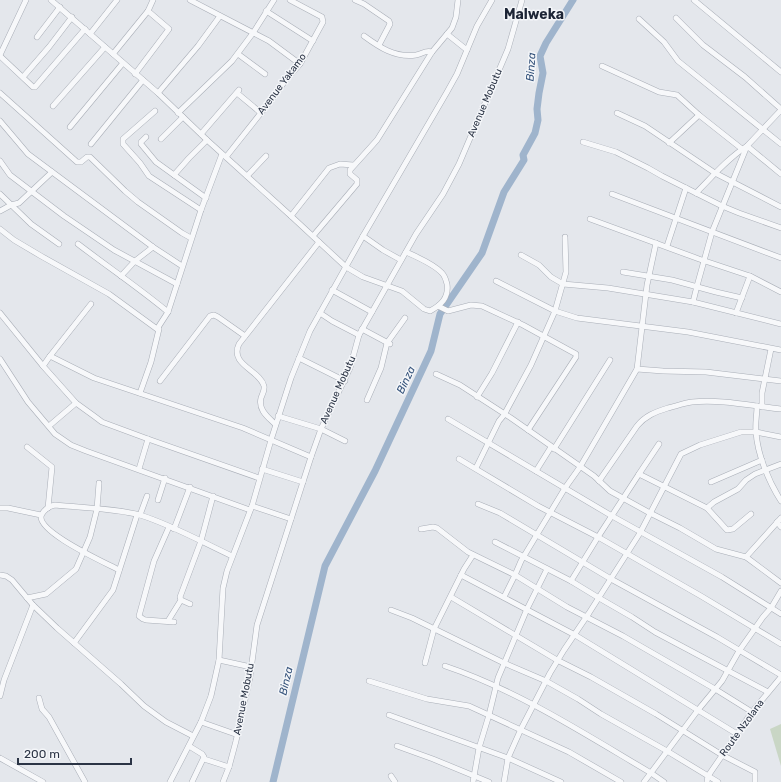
<svg xmlns="http://www.w3.org/2000/svg" width="781" height="782" viewBox="0 0 781 782" font-family="Rubik,sans-serif">
<rect width="100%" height="100%" fill="#e4e7ec"/>
<!-- green -->
<path fill="#c9d6c5" d="M781,724V766L770,729Z"/>
<g fill="none" stroke-linecap="round" stroke-linejoin="round">
<!-- river -->
<path stroke="#9fb4cc" stroke-width="7" d="M273,782L325,566L375,471L431,351L440,314L482,253L504,192L524,160L523,155L535,133L538,120L537,109L539,93L543,73L540,56L546,43L573,0"/>
<defs>
<g id="minor">
<path d="M51,0L158,93L207,140L291,216L346,267L363,277L402,291L424,309L430,311C441,305 449,298 447,284C446,280 445,276 442,273C434,264 417,257 406,252"/>
<path d="M190,0L269,41L300,64"/>
<path d="M355,0L364,4L389,21L390,24L379,45"/>
<path d="M694,0L781,72"/>
<path d="M266,11L313,41"/>
<path d="M676,18L703,45L745,77L781,109"/>
<path d="M639,19L664,42L678,61L781,144"/>
<path d="M90,34L117,0"/>
<path d="M447,34L467,50"/>
<path d="M364,36C379,47 395,58 416,55C422,54 425,50 432,52"/>
<path d="M37,37L60,7"/>
<path d="M113,54L148,11L153,0"/>
<path d="M238,54L265,74"/>
<path d="M0,55L26,0"/>
<path d="M0,56L33,87H35L85,29"/>
<path d="M602,66L659,92L677,95L699,115L742,149"/>
<path d="M135,74L169,29L148,11"/>
<path d="M23,77L49,47L72,17"/>
<path d="M0,93L77,162H81L87,157H90L125,191L138,202L182,233L191,238"/>
<path d="M158,93L198,46L220,16"/>
<path d="M237,93L261,113"/>
<path d="M53,106L105,47"/>
<path d="M155,111L123,139V144L140,163L149,176L201,210"/>
<path d="M178,113L232,61L253,33L274,0"/>
<path d="M617,113L645,126L715,173L781,207"/>
<path d="M0,121L28,154L153,247L182,266"/>
<path d="M70,127L123,63"/>
<path d="M201,134L239,90"/>
<path d="M146,137L141,142V144L156,162L206,198"/>
<path d="M161,139L183,117"/>
<path d="M583,142L616,152L648,168L662,176L722,206L739,213L781,228"/>
<path d="M669,143L699,115"/>
<path d="M91,144L143,80"/>
<path d="M226,157L272,99L285,81L300,64L323,22L322,17L290,0"/>
<path d="M0,161L10,175L64,216L114,250L177,284"/>
<path d="M174,175L189,158L207,140"/>
<path d="M247,176L266,156"/>
<path d="M696,193C712,177 728,158 747,146L781,174"/>
<path d="M0,194L31,224L59,244"/>
<path d="M612,194L781,258"/>
<path d="M0,211L11,205L19,203L52,172"/>
<path d="M291,216L329,168L340,164L353,165"/>
<path d="M590,219L699,259L750,276L781,292"/>
<path d="M0,229L14,240L41,256L109,294L157,329L168,312L201,210L222,154"/>
<path d="M313,236L357,184V180L350,174V170L377,140L432,52L452,28L456,17L458,0"/>
<path d="M363,236L383,250L401,260"/>
<path d="M656,243L647,285L637,369L580,467L565,488L521,561L515,575L567,607L623,636L715,689L752,712"/>
<path d="M78,244C108,267 139,288 168,312"/>
<path d="M667,246L686,188"/>
<path d="M521,255L539,265L551,277L563,284L608,288L693,302L781,324"/>
<path d="M623,272L672,280L716,292L742,298"/>
<path d="M121,276L135,261L153,247"/>
<path d="M496,281L555,311L577,318L688,332L781,350"/>
<path d="M332,290L372,312"/>
<path d="M693,302L697,286L712,232L747,146L781,110"/>
<path d="M438,306L448,311L471,305L482,306L523,325L576,354V357L528,430"/>
<path d="M0,313L43,366L76,403L94,416L102,422L148,439L259,478"/>
<path d="M320,313L332,321L359,335"/>
<path d="M736,313L750,276"/>
<path d="M362,329L390,344"/>
<path d="M50,356L91,304"/>
<path d="M299,358L345,381"/>
<path d="M0,359L28,402L55,434L71,445L86,451L250,510"/>
<path d="M43,366L50,356L94,378L243,428L311,457"/>
<path d="M637,369L663,371L706,372L781,381"/>
<path d="M436,374L460,385L511,418L594,476L610,491L650,513L680,528L716,549L746,557L781,583"/>
<path d="M160,381L210,316L214,315L218,317L245,336"/>
<path d="M140,393L151,362L159,329"/>
<path d="M477,397L492,373L518,322"/>
<path d="M367,400L381,368L387,343L405,318"/>
<path d="M757,406C757,415 755,423 756,431C757,454 769,482 781,501"/>
<path d="M762,407V393L771,349"/>
<path d="M278,416L321,429L345,441"/>
<path d="M448,419L612,516L722,577L781,614"/>
<path d="M275,424C268,417 258,410 261,398C262,395 265,390 264,386C260,370 229,365 239,344L319,242"/>
<path d="M49,426L76,403"/>
<path d="M27,447L52,467L48,508"/>
<path d="M554,449L610,360"/>
<path d="M459,459L538,506L598,537L701,596L781,644"/>
<path d="M476,468L499,421L504,415L531,365L555,311L566,272L565,237"/>
<path d="M139,469L148,439"/>
<path d="M262,469L303,482"/>
<path d="M536,471L551,447"/>
<path d="M639,474L659,444"/>
<path d="M599,481L637,426C645,416 655,412 668,408C676,406 684,403 692,402C721,399 752,406 781,409"/>
<path d="M711,482L762,460"/>
<path d="M158,500L165,478"/>
<path d="M478,504L500,513L611,579L717,637L781,675"/>
<path d="M252,506L291,519"/>
<path d="M0,508H8L41,515"/>
<path d="M707,508L714,502L738,489L746,480L755,474L781,464"/>
<path d="M140,515L147,496"/>
<path d="M777,522L781,527"/>
<path d="M169,527L154,561L139,616L143,619L146,620L174,622"/>
<path d="M174,529L190,487"/>
<path d="M421,529L433,527L437,528L468,552L515,575L504,597"/>
<path d="M495,542L571,581L599,598L632,617L655,632L768,692"/>
<path d="M746,557L781,518"/>
<path d="M119,570C106,563 32,530 42,514C45,509 50,506 55,505C82,508 114,508 140,515C172,525 202,542 232,556"/>
<path d="M0,575L6,576L12,580L33,605L57,628L121,684L144,706L166,722L193,736"/>
<path d="M461,575L575,635L737,734"/>
<path d="M571,581L598,537L639,474L707,508L727,530L733,529L751,514"/>
<path d="M451,597L557,660L591,677L656,714L722,755L755,772V782"/>
<path d="M27,598L46,594L76,569L90,537L97,509L99,483"/>
<path d="M181,600L190,604"/>
<path d="M391,610L412,618L504,663L546,681L578,699L601,714L667,751L718,782"/>
<path d="M168,621L181,600L180,597L201,541L213,496"/>
<path d="M74,643L113,590L137,515"/>
<path d="M219,660L251,667"/>
<path d="M425,663L434,629L464,569L473,555"/>
<path d="M445,666C517,690 585,734 651,773L664,782"/>
<path d="M369,681L427,699L469,706L569,752L621,782"/>
<path d="M0,696L4,680L33,605"/>
<path d="M39,698L42,709L49,717L85,782"/>
<path d="M389,715L508,758L561,782"/>
<path d="M201,722L238,735"/>
<path d="M189,746L202,754L204,757L192,782"/>
<path d="M397,746L433,759L489,782"/>
<path d="M0,758L43,782"/>
<path d="M204,759L229,767"/>
<path d="M391,776L395,782"/>
<path d="M170,782L201,722L211,696L219,660L223,588L227,571L252,506L271,440L291,378L310,331L363,236L447,92L457,74L477,26L492,0"/>
<path d="M223,782L229,767L236,741L250,677L257,625L311,457L321,429L350,368L359,335L416,234L443,194L459,164L508,49L522,0"/>
<path d="M473,782L479,748L489,715L498,678L527,609L547,569"/>
<path d="M504,782L508,758L521,729L550,673L564,650L589,613L640,533L681,454L700,445L741,432H756L781,437"/>
<path d="M644,782L698,710L722,681L739,651L763,617L771,608L781,591"/>
<path d="M707,782L708,776L752,712L781,677"/>
</g>
</defs>
<!-- minor casing -->
<use href="#minor" stroke="#a9aeb7" stroke-width="6"/>
<!-- minor -->
<use href="#minor" stroke="#f7f8fa" stroke-width="5"/>
</g>
<g text-anchor="middle" dominant-baseline="central" stroke-width="3" stroke-linejoin="round" paint-order="stroke">
<!-- street labels -->
<g font-size="10" fill="#2b3445" stroke="#f4f6f9">
<text transform="translate(282 84) rotate(-53)">Avenue Yakamo</text>
<text transform="translate(485 103) rotate(-67)">Avenue Mobutu</text>
<text transform="translate(338 390) rotate(-66)">Avenue Mobutu</text>
<text transform="translate(244 699) rotate(-79)">Avenue Mobutu</text>
<text transform="translate(742 728) rotate(-54)">Route Nzolana</text>
</g>
<!-- water labels -->
<g font-size="11" font-style="italic" fill="#34527a" stroke="#f4f6f9">
<text transform="translate(531 67) rotate(-86)">Binza</text>
<text transform="translate(406 380) rotate(-65)">Binza</text>
<text transform="translate(286 681) rotate(-77)">Binza</text>
</g>
<!-- district labels -->
<g font-size="14" font-weight="bold" fill="#1d2536" stroke="#f4f6f9">
<text x="534" y="14">Malweka</text>
</g>
</g>
<!-- scale -->
<path d="M18 758v6h113v-6" fill="none" stroke="#2b3445" stroke-width="2"/>
<text x="24" y="758" font-size="12" fill="#2b3445" stroke="#f4f6f9" stroke-width="3" paint-order="stroke">200 m</text>
</svg>
